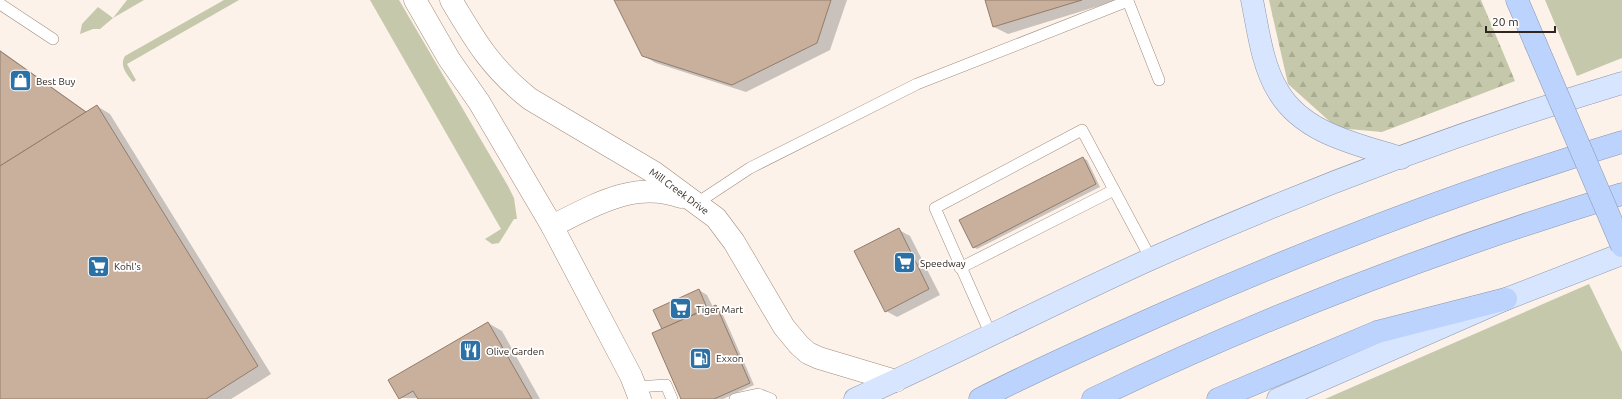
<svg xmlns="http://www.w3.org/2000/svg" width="1622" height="399" viewBox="0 0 1622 399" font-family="Ubuntu,sans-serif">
<defs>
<pattern id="forest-firs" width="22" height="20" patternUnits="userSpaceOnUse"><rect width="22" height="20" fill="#c5c8aa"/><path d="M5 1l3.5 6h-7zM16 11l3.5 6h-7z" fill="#aaac92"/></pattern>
</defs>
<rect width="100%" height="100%" fill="#fcf2ea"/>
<!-- green -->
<g fill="#c5c8aa">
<path d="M127,0H144L113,18L100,29H93L80,34L82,24L98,7L113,18Z"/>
<path d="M224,0H239L127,64L136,80L133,82C127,74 119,66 125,56Z"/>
<path d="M370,0H399L508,186L514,198L517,219H514L499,243L492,244L485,239L501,229Z"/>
<path d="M1545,0H1622V58L1577,76Z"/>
<path d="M1589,284L1622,352V399H1325Z"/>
</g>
<!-- forest -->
<path fill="url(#forest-firs)" d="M1269,0H1481L1515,81L1382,132L1337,128L1288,84Z"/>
<!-- shadow -->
<g fill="#0003">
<path d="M616,0H847L830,50L746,92L656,63L642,55Z"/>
<path d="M986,0H1130L1105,4L1008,34L994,27Z"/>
<path d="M0,50L87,112L97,106L110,114L271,374L231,399H0Z"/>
<path d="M1082,158L1087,160L1100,187L977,249L973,247Z"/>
<path d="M899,230L910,236L940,295L897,317L886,311Z"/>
<path d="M699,290L707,295L713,307L715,306L720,308L754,385L723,399H683L663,329Z"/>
<path d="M488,323L502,331L540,399L399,398Z"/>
</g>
<!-- building -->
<g fill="#c8b09d" stroke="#927c6a">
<path d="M614,0H831L817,43L732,85L642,56Z"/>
<path d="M985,0H1082L993,27Z"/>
<path d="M0,51L86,112L0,166Z"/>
<path d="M97,105L258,366L206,399H0V166Z"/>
<path d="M1083,157L1096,184L973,248L959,220Z"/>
<path d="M899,228L929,289L885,312L854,251Z"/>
<path d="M699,289L707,308L662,329L653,310Z"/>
<path d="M716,305L750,383L714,399H681L652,333Z"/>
<path d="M488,322L532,399H418L413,391L399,399L388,380Z"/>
</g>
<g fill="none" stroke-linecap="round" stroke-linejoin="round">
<defs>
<g id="service">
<path d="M0,4L53,39"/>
<path d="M697,203L750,168L917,84L1128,1L1159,80"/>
<path d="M960,268L1114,190"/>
<path d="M991,335L935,208L1082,130L1151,259"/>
<path d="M637,387L666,385L672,399"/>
<path d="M735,399L758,394L771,399"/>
</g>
<g id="tertiary">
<path d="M415,0L449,59L479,102L552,226L631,376L640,399"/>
<path id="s1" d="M451,0C476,42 491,68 530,99L655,173L716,218L734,242L784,327L799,345L808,353L819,358L896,381"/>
<path d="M552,226C593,206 634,180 681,197"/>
</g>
<g id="primary">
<path d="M1252,0C1258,29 1262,65 1278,91C1303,134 1357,144 1401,158"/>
<path d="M855,399C956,354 1053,303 1153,258C1305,190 1462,131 1622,83"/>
<path d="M1278,399L1506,299L1622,254"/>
</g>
<g id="motorway">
<path d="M1517,0L1535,42"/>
<path d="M980,399C1042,367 1106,339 1169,311C1317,246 1468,188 1622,142"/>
<path d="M1093,399C1263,317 1441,249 1622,194"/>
<path d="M1218,399L1377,332L1506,299"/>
</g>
</defs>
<!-- service casing -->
<use href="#service" stroke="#a28b79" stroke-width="12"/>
<!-- tertiary casing -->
<use href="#tertiary" stroke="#a28b79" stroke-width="23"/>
<!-- primary casing -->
<use href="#primary" stroke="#8b96af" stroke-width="23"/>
<!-- motorway casing -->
<use href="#motorway" stroke="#8b96af" stroke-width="23"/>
<!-- service -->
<use href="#service" stroke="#fff" stroke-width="11"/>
<!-- tertiary -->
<use href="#tertiary" stroke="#fff" stroke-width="22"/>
<!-- primary -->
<use href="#primary" stroke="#d7e5fe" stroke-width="22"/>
<!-- motorway -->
<use href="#motorway" stroke="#bcd3fd" stroke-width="22"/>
<defs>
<path id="motorway-bridge" d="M1535,42L1622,246"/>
</defs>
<!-- motorway-bridge casing -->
<use href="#motorway-bridge" stroke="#8b96af" stroke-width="23" stroke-linecap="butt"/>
<!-- motorway-bridge -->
<use href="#motorway-bridge" stroke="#bcd3fd" stroke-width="22"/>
</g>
<!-- icons -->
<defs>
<symbol id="shop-square" viewBox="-11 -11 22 22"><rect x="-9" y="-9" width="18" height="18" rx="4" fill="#2b71a6" stroke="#fff"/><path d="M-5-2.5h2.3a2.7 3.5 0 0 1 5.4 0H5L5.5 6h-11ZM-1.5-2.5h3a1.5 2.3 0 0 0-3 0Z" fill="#fff"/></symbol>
<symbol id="supermarket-square" viewBox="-11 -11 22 22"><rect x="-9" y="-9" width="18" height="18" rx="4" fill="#2b71a6" stroke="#fff"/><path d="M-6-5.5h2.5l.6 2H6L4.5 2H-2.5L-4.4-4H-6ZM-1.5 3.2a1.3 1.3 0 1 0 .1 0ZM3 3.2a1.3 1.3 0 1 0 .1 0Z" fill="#fff"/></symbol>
<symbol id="restaurant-square" viewBox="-11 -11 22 22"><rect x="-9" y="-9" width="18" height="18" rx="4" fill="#2b71a6" stroke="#fff"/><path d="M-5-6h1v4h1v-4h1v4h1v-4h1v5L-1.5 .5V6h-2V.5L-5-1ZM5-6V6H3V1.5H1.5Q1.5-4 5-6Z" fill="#fff"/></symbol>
<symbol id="fuel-square" viewBox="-11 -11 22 22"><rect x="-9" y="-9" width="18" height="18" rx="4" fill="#2b71a6" stroke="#fff"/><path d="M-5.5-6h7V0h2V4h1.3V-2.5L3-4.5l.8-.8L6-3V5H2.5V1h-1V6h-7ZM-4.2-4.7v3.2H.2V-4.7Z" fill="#fff"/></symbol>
</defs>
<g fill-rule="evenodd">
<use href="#shop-square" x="8" y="68" width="25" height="25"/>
<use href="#supermarket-square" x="892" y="250" width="25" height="25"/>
<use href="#supermarket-square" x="86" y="254" width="25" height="25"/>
<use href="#supermarket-square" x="668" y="296" width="25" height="25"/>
<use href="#restaurant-square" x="458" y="338" width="25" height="25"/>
<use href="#fuel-square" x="688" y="346" width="25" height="25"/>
</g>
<g text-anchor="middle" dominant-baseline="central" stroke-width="3.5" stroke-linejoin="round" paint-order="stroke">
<!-- poi labels -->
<g font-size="10" fill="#30261f" stroke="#fff" text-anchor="start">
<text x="36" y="81">Best Buy</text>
<text x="920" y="263">Speedway</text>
<text x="114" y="266">Kohl's</text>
<text x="696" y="309">Tiger Mart</text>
<text x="486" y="351">Olive Garden</text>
<text x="716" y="358">Exxon</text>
</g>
<!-- street labels -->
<g font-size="10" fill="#30261f" stroke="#fff">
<text stroke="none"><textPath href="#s1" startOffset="303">Mill Creek Drive</textPath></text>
</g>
</g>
<!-- scale -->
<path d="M1486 26v6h69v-6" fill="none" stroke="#30261f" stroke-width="2"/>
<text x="1492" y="26" font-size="12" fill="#30261f" stroke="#ffffff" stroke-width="3" paint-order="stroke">20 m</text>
</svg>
